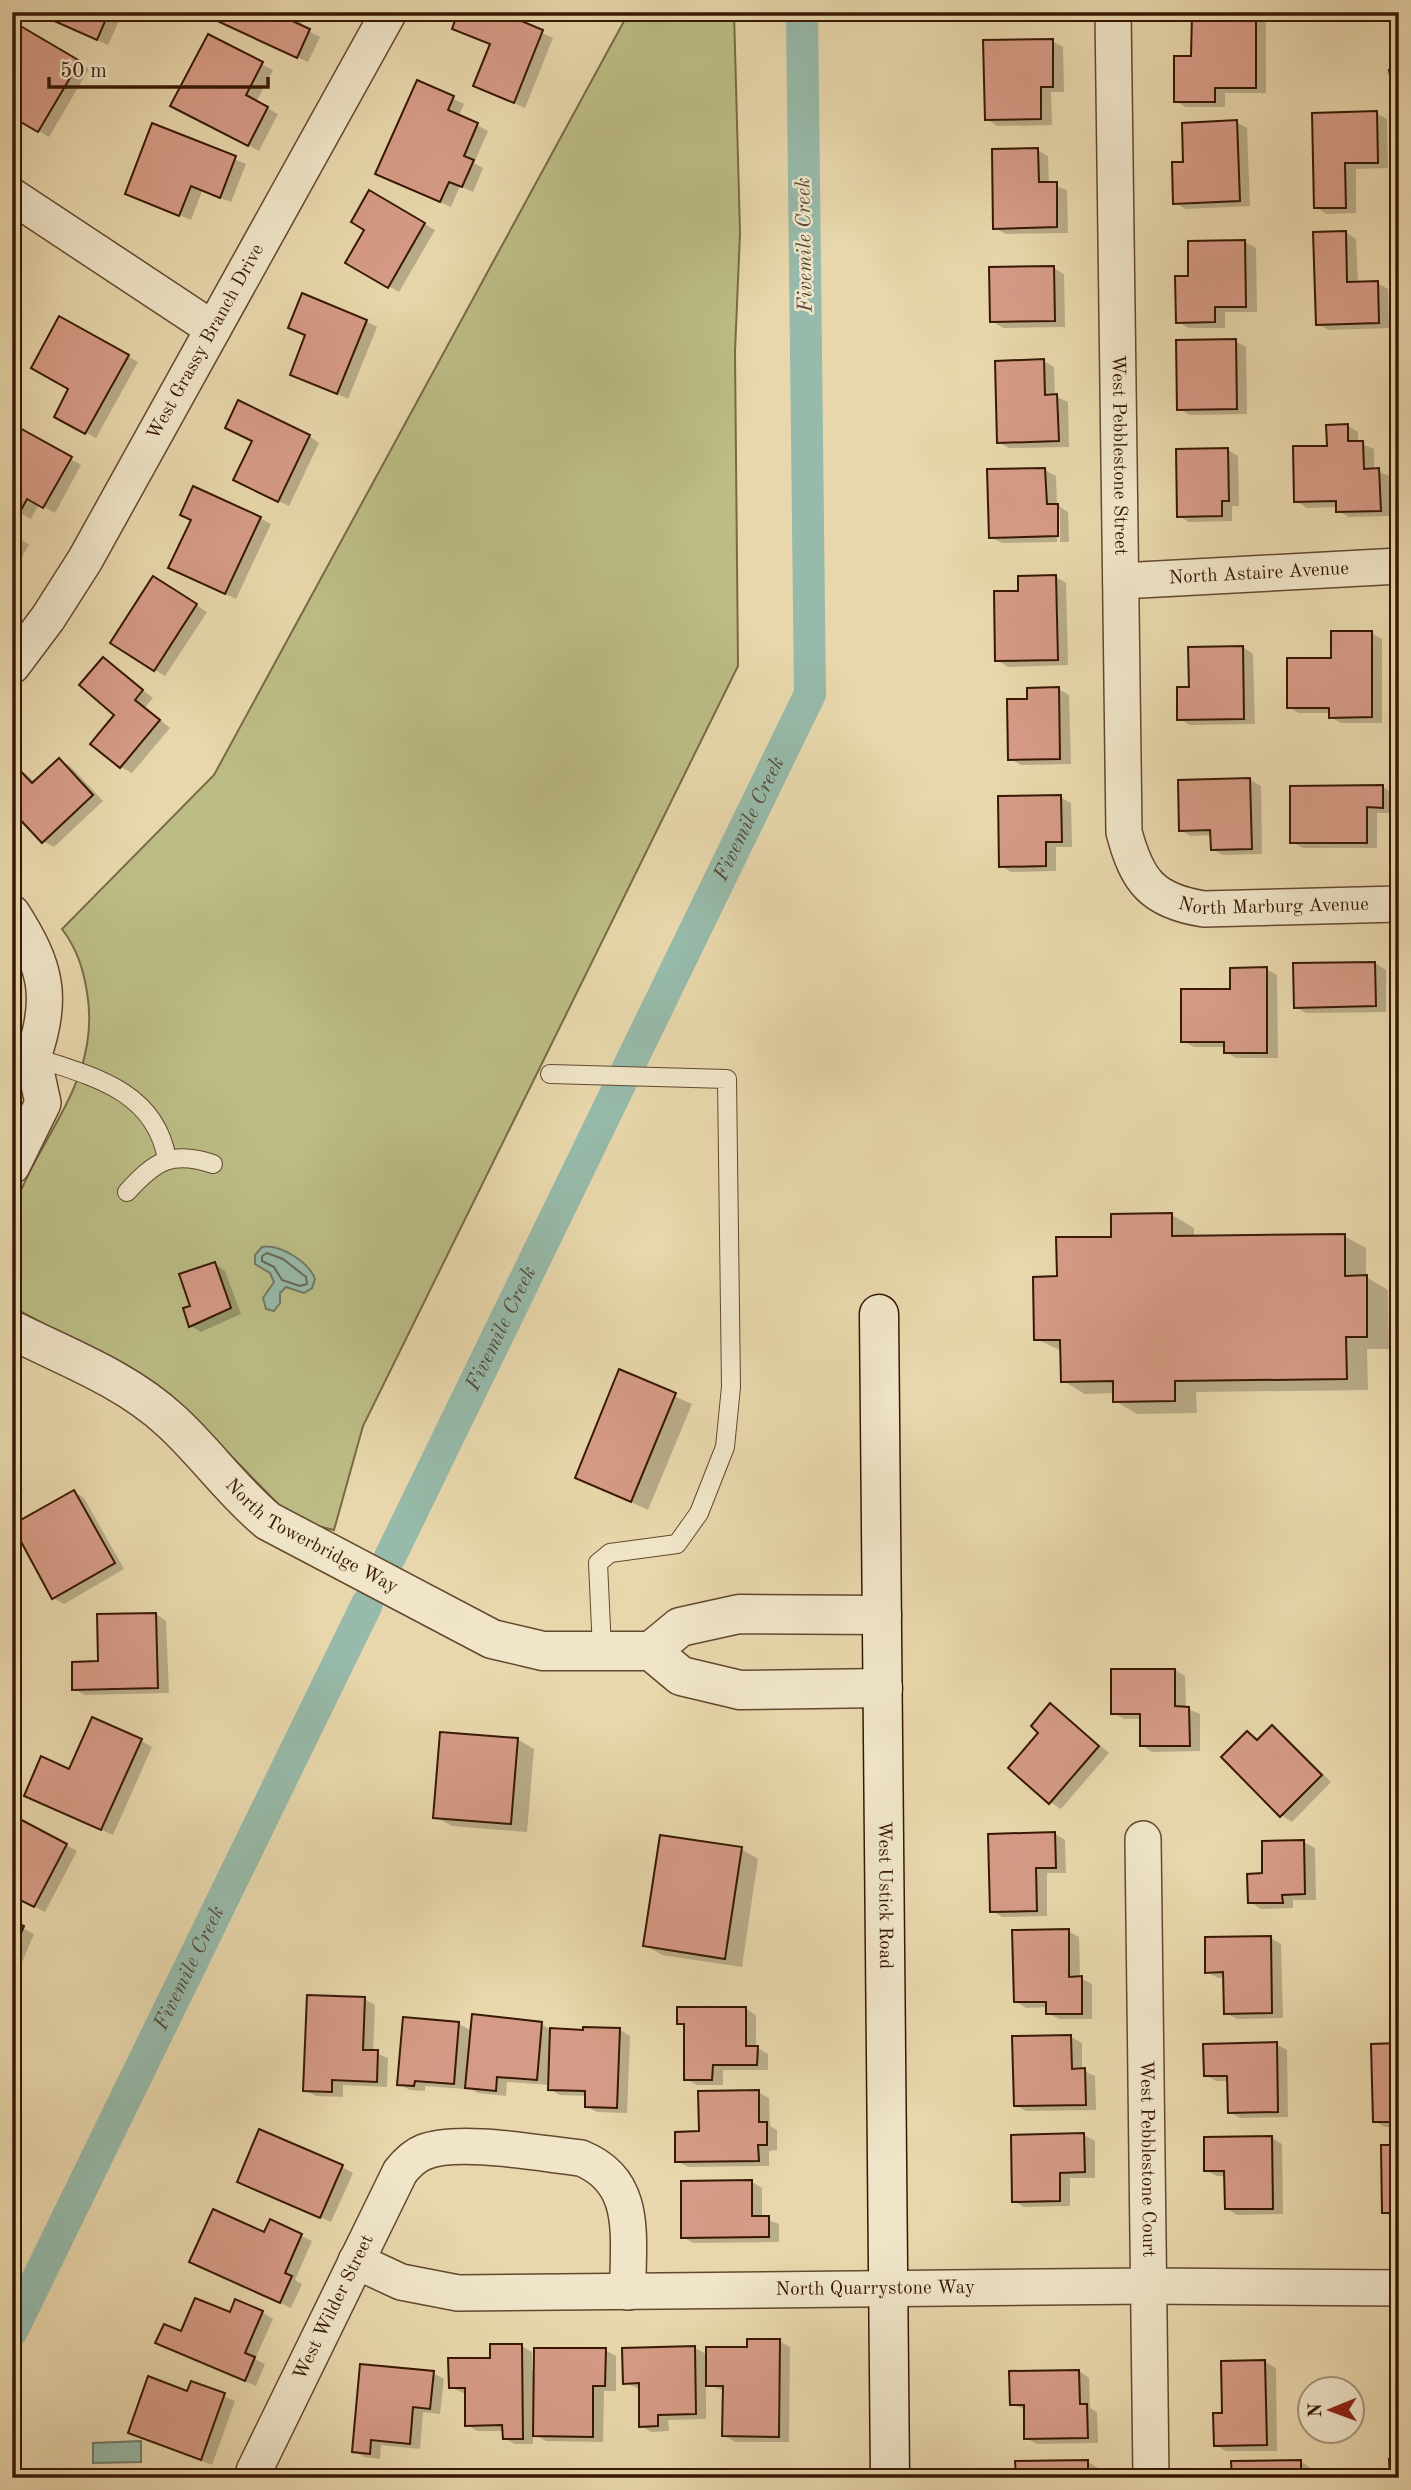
<svg xmlns="http://www.w3.org/2000/svg" width="1411" height="2490" viewBox="0 0 1411 2490" font-family="'Old Standard TT',serif">
<rect width="100%" height="100%" fill="#e8d7ac"/>
<filter id="stains"><feTurbulence type="fractalNoise" baseFrequency=".00286" numOctaves="4"/><feColorMatrix values="0 0 0 0 .2 0 0 0 0 .09 0 0 0 0 .02 0 0 0 .5 -.17"/></filter>
<radialGradient id="worn" r=".72"><stop offset=".6" stop-color="#630" stop-opacity="0"/><stop offset="1" stop-color="#630" stop-opacity=".3"/></radialGradient>
<!-- green -->
<path fill="#bcbd85" stroke="#7a6a44" stroke-width="2" d="M629,12H734L740,233L735,352L738,666L363,1426L334,1530L310,1524L280,1506L203,1427L134,1371L12,1307C12,1285 7,1230 13,1211C39,1134 102,1081 87,992C83,968 77,949 62,929L214,775Z"/>
<!-- water -->
<g fill="#97baaa" stroke="#717968" stroke-width="2">
<path d="M262,1247C280,1244 309,1262 315,1279L312,1288L304,1293L286,1287L280,1293V1303L274,1311L266,1309L263,1298L274,1282L270,1273L255,1264V1255Z"/>
<path d="M141,2441V2462L93,2463V2443Z"/>
</g>
<!-- shadow -->
<g fill="#0003">
<path d="M36,12H123L108,45Z"/>
<path d="M218,12H307L300,27L320,37L308,62L226,25Z"/>
<path d="M495,12L553,38L525,108L475,85L491,45L454,28Z"/>
<path d="M1256,16L1266,23V93H1225V107H1186L1175,101L1193,58Z"/>
<path d="M12,24L89,69L49,137L12,115Z"/>
<path d="M208,36L273,70L256,102L278,114L259,151L183,111Z"/>
<path d="M1052,41L1063,47L1064,92H1051L1052,125L997,126L987,119Z"/>
<path d="M417,82L464,104L459,116L488,131L474,163L483,168L473,192L460,186L451,207L388,179Z"/>
<path d="M1376,113L1387,119L1388,168L1356,169V213L1326,214L1316,207Z"/>
<path d="M1236,122L1247,128L1250,206L1186,209L1175,203L1185,163Z"/>
<path d="M153,125L246,164L231,202L202,191L191,220L127,193Z"/>
<path d="M1037,150L1048,156L1049,184L1067,190L1068,233L1006,234L995,228Z"/>
<path d="M370,193L435,230L399,292L347,262L366,229Z"/>
<path d="M1345,232L1356,239L1358,283H1377L1388,289L1389,328L1329,330L1318,324Z"/>
<path d="M1245,242L1256,248L1257,312H1225V328H1189L1178,322Z"/>
<path d="M1053,268L1064,274L1065,327L1003,328L992,321Z"/>
<path d="M60,318L138,362L96,438L56,416L71,389Z"/>
<path d="M366,321L377,327L348,399L292,374L307,336L290,328Z"/>
<path d="M1235,341L1246,347L1247,414L1190,415L1179,409Z"/>
<path d="M1044,361L1054,367L1055,396L1068,402L1069,447L1009,448L998,442Z"/>
<path d="M1348,426L1358,432V443L1374,449V470L1390,476L1391,516L1349,517L1338,511V507L1307,508L1296,501L1329,447Z"/>
<path d="M19,430L81,465L55,513L39,504L31,519L12,509Z"/>
<path d="M309,436L319,443L289,506L246,486L254,441Z"/>
<path d="M1228,450L1238,456L1239,506H1232V521L1189,522L1179,516Z"/>
<path d="M1045,470L1056,476L1057,505L1068,512L1069,542H1060V509H1056L1057,542L1002,543L991,537Z"/>
<path d="M260,518L271,524L236,599L181,574Z"/>
<path d="M12,535L29,544L12,577Z"/>
<path d="M1056,577L1066,583L1068,665L1008,667L997,660L1020,592Z"/>
<path d="M164,584L207,612L165,676L155,670Z"/>
<path d="M1371,633L1382,639V723H1341L1330,717V713H1299L1288,707L1333,660Z"/>
<path d="M1243,647L1253,654L1255,724L1190,725L1179,719L1191,688Z"/>
<path d="M103,659L153,698L145,707L170,728L132,773L121,767L117,715Z"/>
<path d="M1059,689L1069,695L1071,764L1021,765L1010,759L1029,701Z"/>
<path d="M60,760L70,766L103,801L54,847L43,841L13,764L35,782Z"/>
<path d="M1250,780L1261,786L1262,854L1223,855L1212,849V835L1191,836L1180,830Z"/>
<path d="M1383,787L1393,793V813H1377V848H1303L1292,842Z"/>
<path d="M1060,797L1071,803L1072,847H1056V871L1011,872L1001,866Z"/>
<path d="M1375,963L1386,970V1012L1306,1013L1296,1007Z"/>
<path d="M1266,969L1277,975L1278,1058H1236L1226,1052V1047H1194L1183,1041L1231,990Z"/>
<path d="M1172,1215L1194,1228V1237L1344,1236L1366,1248V1277L1388,1290L1389,1349H1367L1368,1390L1196,1392L1197,1413L1137,1414L1115,1401V1393L1085,1394L1063,1381L1062,1351L1036,1339L1058,1278L1113,1238Z"/>
<path d="M215,1264L225,1271L241,1314L201,1332L191,1326L192,1307Z"/>
<path d="M620,1372L692,1404L648,1510L577,1477Z"/>
<path d="M12,1483L23,1489L12,1517Z"/>
<path d="M74,1492L84,1498L124,1569L64,1604L53,1598Z"/>
<path d="M156,1614L166,1621L169,1693L85,1695L74,1689Z"/>
<path d="M1175,1670L1185,1676L1186,1708L1200,1714V1751L1152,1752L1142,1745V1719H1124L1113,1713Z"/>
<path d="M1051,1705L1109,1753L1061,1809L1050,1802L1041,1732Z"/>
<path d="M1272,1727L1283,1734L1331,1782L1292,1822L1281,1815L1248,1733L1258,1739Z"/>
<path d="M517,1739L534,1749L527,1832L452,1826L435,1817Z"/>
<path d="M141,1741L152,1747L113,1835L37,1801Z"/>
<path d="M15,1818L77,1851L45,1912L12,1895Z"/>
<path d="M1055,1834L1065,1840L1066,1873H1047V1916L1002,1917L991,1910Z"/>
<path d="M1304,1842L1315,1848L1316,1900H1293V1908L1261,1909L1250,1902Z"/>
<path d="M741,1849L758,1859L742,1967L662,1955L645,1945Z"/>
<path d="M12,1923L34,1934L12,1986Z"/>
<path d="M1068,1931L1079,1937L1080,1978L1092,1984V2019H1059L1048,2013V2007L1026,2008L1015,2001Z"/>
<path d="M1271,1938L1281,1944L1283,2018L1237,2019L1226,2013L1225,1978H1218L1207,1972Z"/>
<path d="M364,1999L375,2005L373,2052L388,2058L387,2087L343,2085V2097L316,2096L305,2090Z"/>
<path d="M746,2009L756,2015V2047L768,2054V2070H723V2085H697L686,2079V2026L679,2023Z"/>
<path d="M459,2024L472,2031L541,2024L551,2030H620L630,2036L627,2113L597,2112L586,2106L587,2096L560,2095L549,2089L550,2085L507,2082L506,2096L478,2093L465,2086L464,2089L425,2086V2091L410,2090L399,2084Z"/>
<path d="M1071,2037L1082,2043V2070L1095,2076L1096,2110L1026,2111L1015,2105Z"/>
<path d="M1276,2044L1287,2050L1288,2117L1240,2118L1229,2112V2081H1216L1205,2075Z"/>
<path d="M1399,2045V2127H1385L1374,2121Z"/>
<path d="M758,2092L769,2098L770,2126L777,2130V2150L769,2151V2166L688,2167L677,2161L700,2133Z"/>
<path d="M1084,2135L1095,2141V2178H1070V2206L1024,2207L1014,2201Z"/>
<path d="M1271,2137L1282,2144L1283,2214L1237,2215L1226,2208V2176H1217L1206,2170Z"/>
<path d="M1399,2147V2219H1395L1384,2212Z"/>
<path d="M342,2167L353,2173L331,2222L239,2181Z"/>
<path d="M752,2182L762,2188V2218L779,2224V2242L693,2243L683,2237Z"/>
<path d="M270,2221L312,2241L295,2280L302,2284L291,2308L202,2268L265,2234Z"/>
<path d="M262,2312L273,2319L255,2359L265,2364L256,2386L168,2348L182,2333L231,2314Z"/>
<path d="M779,2341L790,2347L789,2442H735L724,2435L725,2391L706,2384V2419L668,2420L669,2431L651,2432L641,2426L640,2389L625,2383L695,2348L708,2355Z"/>
<path d="M521,2346L532,2352V2370L605,2350L616,2356V2391H604L603,2442L546,2441L533,2434V2444H515L504,2438V2431H477L467,2425L466,2394L450,2387L492,2359Z"/>
<path d="M1265,2362L1276,2368L1277,2451H1226L1215,2445L1224,2415Z"/>
<path d="M1079,2371L1089,2378L1090,2408L1097,2412L1098,2443L1037,2444L1026,2438V2410L1011,2404Z"/>
<path d="M433,2373L444,2379L440,2414L423,2412L420,2449L381,2445L380,2459L364,2457L354,2451Z"/>
<path d="M192,2383L235,2401L212,2465L130,2432L188,2393Z"/>
<path d="M1300,2461L1311,2468V2478H1234Z"/>
<path d="M1088,2462L1098,2468L1099,2478H1017Z"/>
</g>
<g fill="none" stroke-linecap="round" stroke-linejoin="round">
<!-- shore -->
<path stroke="#686957" stroke-width="2" d="M267,1253L283,1259L306,1277L307,1284L300,1286L282,1280L274,1267L262,1261V1256Z"/>
<!-- canal -->
<g stroke="#97baaa" stroke-width="32">
<path id="s1" d="M390,1557L810,694L802,12"/>
<path id="s2" d="M12,2331L367,1604"/>
</g>
</g>
<!-- building -->
<g fill="#d69b86" stroke="#381804" stroke-width="2">
<path d="M34,12H109L97,40Z"/>
<path d="M216,12H293L290,20L310,29L297,58L213,19Z"/>
<path d="M458,12H500L543,30L514,103L473,86L490,44L452,29Z"/>
<path d="M1192,14L1256,15V88H1215V102H1174V56H1191Z"/>
<path d="M12,21L80,61L38,132L12,117Z"/>
<path d="M208,34L263,62L246,95L268,107L248,146L170,106Z"/>
<path d="M1053,39V87H1041V119L985,120L983,40Z"/>
<path d="M1399,69V117H1398L1389,70Z"/>
<path d="M417,80L454,96L448,110L478,123L464,156L474,160L462,187L449,182L440,202L375,174Z"/>
<path d="M1377,111L1378,163H1345L1346,208H1314L1312,113Z"/>
<path d="M1237,120L1240,201L1173,204L1172,162H1183L1182,123Z"/>
<path d="M152,123L236,156L220,198L191,186L179,216L125,194Z"/>
<path d="M1038,148L1039,182H1057V227L993,229L992,149Z"/>
<path d="M369,190L425,223L388,288L345,263L364,230L351,222Z"/>
<path d="M1346,231L1347,282L1378,281L1379,323L1316,325L1313,232Z"/>
<path d="M1245,240L1246,307H1215V322L1176,323L1175,276H1188V241Z"/>
<path d="M1054,266L1055,321L990,322L989,267Z"/>
<path d="M302,293L367,320L337,394L290,375L305,335L288,328Z"/>
<path d="M59,316L129,355L85,434L54,417L68,389L31,368Z"/>
<path d="M1236,339L1237,409L1177,410L1176,340Z"/>
<path d="M1044,359L1045,395L1057,394L1059,441L997,443L995,361Z"/>
<path d="M238,400L310,435L278,502L233,480L252,441L225,428Z"/>
<path d="M1348,424V441H1363L1364,469L1379,468L1381,511L1336,512V501L1294,502L1293,446H1327L1326,425Z"/>
<path d="M18,427L72,457L43,508L27,499L19,514L12,510V438Z"/>
<path d="M1228,448L1229,501H1222V516L1177,517L1176,449Z"/>
<path d="M1045,468L1047,504H1058V536L989,538L987,469Z"/>
<path d="M193,486L261,517L225,594L168,568L191,520L180,515Z"/>
<path d="M12,533L19,537L12,550Z"/>
<path d="M1056,575L1058,660L995,661L994,591H1018V576Z"/>
<path d="M153,576L197,604L154,671L110,643Z"/>
<path d="M1331,631H1372V717L1329,718V708H1287V658H1331Z"/>
<path d="M1243,646L1244,719L1177,720V687H1189L1188,647Z"/>
<path d="M103,657L143,690L135,700L160,720L120,768L90,744L114,715L79,685Z"/>
<path d="M1059,687L1060,759L1008,760L1007,699H1027V688Z"/>
<path d="M59,758L93,795L42,843L12,811V762L32,783Z"/>
<path d="M1250,778L1252,849L1211,850L1210,830L1179,831L1178,780Z"/>
<path d="M1383,785V808L1367,807V843H1290V786Z"/>
<path d="M1061,795L1062,842H1046V866L999,867L998,796Z"/>
<path d="M1375,962L1376,1006L1294,1008L1293,963Z"/>
<rect x="1396" y="965" width="3" height="77"/>
<path d="M1267,967V1053H1224V1042H1181V989H1230V968Z"/>
<path d="M1172,1213V1236L1345,1234V1276L1367,1275V1337H1346L1347,1379L1175,1381V1401L1113,1402V1381L1061,1382L1060,1340H1034L1033,1277L1057,1276L1056,1237H1111V1214Z"/>
<path d="M215,1262L231,1308L189,1327L183,1308L190,1306L179,1274Z"/>
<path d="M619,1369L676,1393L631,1502L575,1478Z"/>
<path d="M74,1490L115,1563L52,1599L12,1525Z"/>
<path d="M156,1613L158,1688L72,1690V1662L98,1661L97,1614Z"/>
<path d="M1111,1669H1175V1706L1189,1707L1190,1746H1140V1714H1111Z"/>
<path d="M1050,1703L1099,1746L1049,1804L1008,1768L1038,1733L1031,1726Z"/>
<path d="M92,1717L142,1739L101,1830L24,1796L41,1756L69,1769Z"/>
<path d="M1272,1725L1322,1775L1280,1817L1221,1757L1247,1731L1257,1740Z"/>
<path d="M440,1732L518,1738L511,1824L433,1818Z"/>
<path d="M14,1816L67,1844L34,1907L12,1896Z"/>
<path d="M1055,1832L1056,1868H1036L1037,1911L990,1912L988,1834Z"/>
<path d="M660,1835L742,1847L725,1959L643,1946Z"/>
<path d="M1304,1840L1305,1894L1282,1895L1283,1903H1248L1247,1874L1262,1873V1841Z"/>
<path d="M12,1921L24,1926L12,1954Z"/>
<path d="M1069,1929V1977L1082,1976V2014H1046V2002H1014L1012,1930Z"/>
<path d="M1271,1936L1272,2013L1224,2014L1223,1972L1205,1973V1937Z"/>
<path d="M1394,1949H1399V2002L1395,2003Z"/>
<path d="M307,1995L365,1997L363,2050H378L377,2082L332,2080V2092L303,2091Z"/>
<path d="M677,2007H746V2046H758L757,2065H713L712,2080H684V2024H677Z"/>
<path d="M472,2014L542,2022L537,2080L497,2077L496,2091L465,2088Z"/>
<path d="M403,2017L459,2022L454,2084L415,2081L414,2086L397,2085Z"/>
<path d="M583,2027L620,2028L617,2108L585,2107V2091L548,2090L550,2028L583,2030Z"/>
<path d="M1071,2035L1072,2069L1085,2068L1086,2105L1014,2106L1012,2036Z"/>
<path d="M1277,2042L1278,2112L1228,2113L1227,2076H1204L1203,2044Z"/>
<path d="M1399,2043V2122H1373L1371,2044Z"/>
<path d="M759,2090V2122H767V2145H758L759,2161L675,2162V2132L699,2131L698,2091Z"/>
<path d="M259,2129L343,2165L320,2218L237,2182Z"/>
<path d="M1084,2133L1085,2172L1060,2173V2201L1012,2202L1011,2135Z"/>
<path d="M1272,2136L1273,2209H1225L1224,2171H1204V2137Z"/>
<path d="M1381,2145H1399V2213H1382Z"/>
<path d="M752,2180V2216H769V2237L681,2238V2181Z"/>
<path d="M213,2209L264,2232L270,2219L302,2234L285,2273L292,2276L280,2303L189,2262Z"/>
<path d="M195,2298L230,2312L235,2299L263,2311L245,2353L255,2357L245,2381L155,2343L164,2324L181,2331Z"/>
<path d="M747,2339H780L779,2437L722,2436L723,2386H706V2347H747Z"/>
<path d="M490,2344H522L523,2439H503L502,2425L465,2426V2388H449L448,2358H490Z"/>
<path d="M695,2346L696,2414L658,2415V2426L639,2427V2383L623,2384L622,2348Z"/>
<path d="M534,2348H606L605,2386H593V2437L533,2436Z"/>
<path d="M1396,2352H1399V2410Z"/>
<path d="M1265,2360L1267,2445L1214,2446L1213,2413H1222L1221,2361Z"/>
<path d="M360,2364L434,2371L430,2409L413,2407L410,2444L371,2440L370,2454L352,2452Z"/>
<path d="M1079,2370L1080,2404H1087L1088,2438L1024,2439V2405H1010L1009,2371Z"/>
<path d="M148,2376L187,2391L191,2381L225,2393L201,2460L128,2433Z"/>
<path d="M1399,2458V2478H1390L1389,2459Z"/>
<path d="M1088,2460V2478H1016L1015,2461Z"/>
<path d="M1301,2460V2478H1232L1231,2461Z"/>
</g>
<g fill="none" stroke-linecap="round" stroke-linejoin="round">
<defs>
<g id="service">
<path d="M33,1057C92,1076 155,1090 167,1159"/>
<path d="M550,1074L727,1079L731,1387L725,1447L699,1513L677,1544L610,1553L598,1563L602,1650"/>
<path d="M127,1192C155,1161 172,1150 213,1164"/>
</g>
<g id="minor">
<path id="s3" d="M1113,12L1124,832C1137,881 1152,901 1204,909L1399,904"/>
<path d="M12,196L213,329"/>
<path id="s4" d="M1121,581L1399,566"/>
<path id="s5" d="M12,666L48,618L85,560L389,12"/>
<path d="M12,913C46,966 54,997 33,1057"/>
<path d="M12,1072L33,1057L43,1103L12,1166"/>
<path id="s6" d="M1143,1839L1151,2478"/>
<path id="s7" d="M356,2261L401,2282L458,2293L1149,2286L1399,2288"/>
<path id="s8" d="M254,2471L400,2172C407,2163 414,2156 424,2152C459,2138 542,2154 581,2158C640,2182 627,2239 628,2292"/>
</g>
<g id="tertiary">
<path id="s9" d="M12,1330C66,1357 126,1379 171,1421C205,1452 232,1491 268,1521L492,1639L543,1651H651L681,1676L740,1690L883,1688"/>
<path d="M651,1651L680,1627L739,1614L882,1615"/>
</g>
<g id="secondary">
<path id="s10" d="M879,1314L890,2478"/>
</g>
</defs>
<!-- service casing -->
<use href="#service" stroke="#64482e" stroke-width="20"/>
<!-- minor casing -->
<use href="#minor" stroke="#64482e" stroke-width="38"/>
<!-- tertiary casing -->
<use href="#tertiary" stroke="#64482e" stroke-width="41"/>
<!-- secondary casing -->
<use href="#secondary" stroke="#381804" stroke-width="41"/>
<!-- service -->
<use href="#service" stroke="#f0e5c9" stroke-width="18"/>
<!-- minor -->
<use href="#minor" stroke="#f0e5c9" stroke-width="35"/>
<!-- tertiary -->
<use href="#tertiary" stroke="#f0e5c9" stroke-width="38"/>
<!-- secondary -->
<use href="#secondary" stroke="#f0e5c9" stroke-width="38"/>
</g>
<g text-anchor="middle" dominant-baseline="central" stroke-width="5" stroke-linejoin="round" paint-order="stroke">
<!-- street labels -->
<g font-size="19" fill="#381804" stroke="#f0e5c9">
<text stroke="none"><textPath href="#s5" startOffset="378">West Grassy Branch Drive</textPath></text>
<text stroke="none"><textPath href="#s3" startOffset="443">West Pebblestone Street</textPath></text>
<text stroke="none"><textPath href="#s4" startOffset="138">North Astaire Avenue</textPath></text>
<text stroke="none"><textPath href="#s3" startOffset="1010">North Marburg Avenue</textPath></text>
<text stroke="none"><textPath href="#s9" startOffset="368">North Towerbridge Way</textPath></text>
<text stroke="none"><textPath href="#s10" startOffset="581">West Ustick Road</textPath></text>
<text stroke="none"><textPath href="#s6" startOffset="320">West Pebblestone Court</textPath></text>
<text stroke="none"><textPath href="#s7" startOffset="525">North Quarrystone Way</textPath></text>
<text stroke="none"><textPath href="#s8" startOffset="182">West Wilder Street</textPath></text>
</g>
<!-- water labels -->
<g font-size="21" font-style="italic" fill="#544936" stroke="#f0e5c9">
<text transform="translate(805 245) rotate(-91)">Fivemile Creek</text>
<text stroke="none"><textPath href="#s1" startOffset="821">Fivemile Creek</textPath></text>
<text stroke="none"><textPath href="#s1" startOffset="254">Fivemile Creek</textPath></text>
<text stroke="none"><textPath href="#s2" startOffset="404">Fivemile Creek</textPath></text>
</g>
</g>
<!-- margin -->
<rect width="1411" height="2490" fill="none" stroke="#e8d7ac" stroke-width="42"/>
<rect x="14" y="14" width="1383" height="2462" fill="none" stroke="#381804" stroke-width="3.5"/>
<rect x="21" y="21" width="1369" height="2448" fill="none" stroke="#381804" stroke-width="2"/>
<!-- north arrow -->
<g transform="translate(1331 2410) rotate(269)"><circle r="33" fill="#f0e5c9" stroke="#a6937a" stroke-width="2"/>
<path d="M0-5L12 26L0 18L-12 26Z" fill="#8f2418"/>
<text y="-10" font-size="19" font-weight="bold" text-anchor="middle" fill="#381804">N</text>
</g>
<!-- scale -->
<path d="M49 77v10h219v-10" fill="none" stroke="#381804" stroke-width="3.5"/>
<text x="60" y="77" font-size="21" fill="#381804" stroke="#f0e5c9" stroke-width="5" paint-order="stroke">50 m</text>
<rect width="100%" height="100%" filter="url(#stains)"/>
<rect width="100%" height="100%" fill="url(#worn)"/>
</svg>
